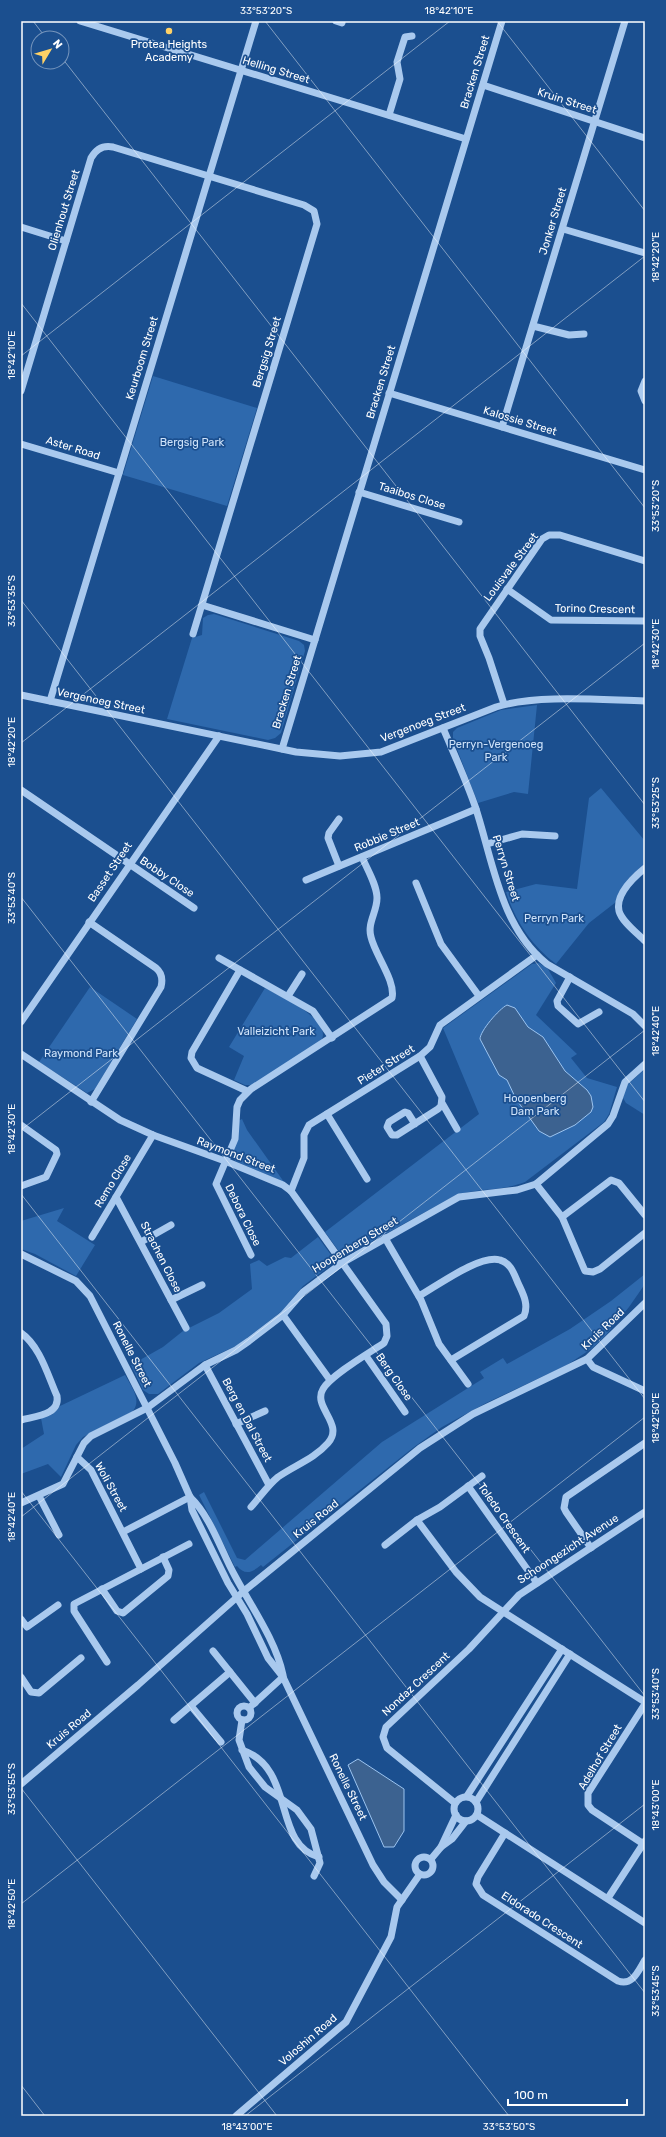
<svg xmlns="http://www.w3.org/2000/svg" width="666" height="2137" viewBox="0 0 666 2137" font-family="Rubik,sans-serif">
<rect width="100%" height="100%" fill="#1b4f8f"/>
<!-- green -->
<g fill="#2e69ad">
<path d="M153,376L257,408L227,506L123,475Z"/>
<path d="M214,614L299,641L304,645L305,651L281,733L275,738L268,740L167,719L192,638L202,635L203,618L208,615Z"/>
<path d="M537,705L528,794L514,792L478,803L453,739V732L457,728L501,710Z"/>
<path d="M601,788L645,841V863L628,879L616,902L589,923L556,964C532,946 515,921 506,892L536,884L577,889L589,798Z"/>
<path d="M539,963L548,969L556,983L536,1015L577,1054L571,1058L587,1078L617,1087L609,1114L604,1122L525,1182C503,1191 478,1188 456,1195L349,1254H341L325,1232L479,1114L443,1028L532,964Z"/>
<path d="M90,987L137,1019L95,1089L87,1093L39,1062Z"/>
<path d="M265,988C278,995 334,1020 321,1041L252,1085H245L234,1080L244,1056L229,1047Z"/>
<path d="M645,1069V1115L626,1103L623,1098L625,1087Z"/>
<path d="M242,1119L247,1130L284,1182L235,1161C232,1156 237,1130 238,1121Z"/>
<path d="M64,1208L57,1221L95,1245L76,1276L35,1254L21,1249V1221Z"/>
<path d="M318,1237L331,1255V1265L303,1286L282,1311L238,1345L199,1363L158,1394H149L143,1390L131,1365L163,1347L183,1331L219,1313L252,1289L250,1264L259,1260L267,1266L285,1257L291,1258Z"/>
<path d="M645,1274V1284L629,1307L606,1335L591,1349L567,1365L486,1403L442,1427L414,1447L263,1567L261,1565C253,1572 245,1576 237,1566L235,1567L199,1495L204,1492L237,1558L245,1560L382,1442L484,1378L480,1372L503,1358L507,1364L570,1329L611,1301Z"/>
<path d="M125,1375C131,1386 143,1401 132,1412L83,1437L76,1445L61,1477L48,1464L21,1474V1449L44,1434L41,1418L53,1414L60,1406Z"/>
</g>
<!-- water -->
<g fill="#3c6290" stroke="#9cc4f0">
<path d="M507,1005L515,1008L528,1027L543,1037L565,1071L587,1090L591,1096L593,1107L591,1112L575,1125L550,1137L539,1131L516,1099L507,1080L499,1075L480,1039C480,1031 499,1009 507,1005Z"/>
<path d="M358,1759L404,1789V1831L394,1847H384L348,1765Z"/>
</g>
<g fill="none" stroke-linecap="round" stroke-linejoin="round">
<!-- minor -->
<g stroke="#a9c9ee" stroke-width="7">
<path d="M80,21L466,139"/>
<path d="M336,21L342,23"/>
<path d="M483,85L645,138"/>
<path d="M389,115L400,79L397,62L405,37L412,36"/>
<path d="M21,227L66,241"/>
<path d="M563,229L645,253"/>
<path d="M533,326L569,335L584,334"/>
<path d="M645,381L641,391L645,401"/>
<path d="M21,391L91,158C96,149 103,145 113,147L304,205L314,211L317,224L193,634"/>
<path d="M389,393L645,470"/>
<path d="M502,427L625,21"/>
<path d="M21,444L119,473"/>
<path d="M359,492L459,522"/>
<path d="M507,589L551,620L645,621"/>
<path d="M202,605L315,640"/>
<path d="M21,695L296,752L340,756L381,752L496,707C537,694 601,700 645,701"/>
<path d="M50,701L256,21"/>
<path d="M504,704L489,658L480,636V629L542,539L549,535H560L645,561"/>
<path d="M443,728C454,754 466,780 475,806C493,860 500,927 547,964L633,1014L645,1026"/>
<path d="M282,749L502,21"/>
<path d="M21,790L194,908"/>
<path d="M487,844L522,834L555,836"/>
<path d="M339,866L328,838L329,833L339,819"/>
<path d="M645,868C634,877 615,894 619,911C622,922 637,933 645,941"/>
<path d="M306,880L476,809"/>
<path d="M416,883L441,944L479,996"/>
<path d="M89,922L156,968C162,973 163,979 161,987L91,1102"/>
<path d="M219,958L313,1011L332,1038"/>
<path d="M240,970L192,1052L191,1058L197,1068L247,1091"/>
<path d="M570,977L557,1001L558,1006L578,1024L599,1012"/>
<path d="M288,996L302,974"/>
<path d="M21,1022L219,736"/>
<path d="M21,1054L120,1120L153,1135L225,1161L283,1185L291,1191L386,1324L387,1336L384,1343C369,1353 331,1375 323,1389C312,1407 345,1424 328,1443C314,1459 295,1465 278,1477C268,1485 260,1497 251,1507"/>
<path d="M442,1103L457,1129"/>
<path d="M327,1114L367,1179"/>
<path d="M415,1124L408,1113L405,1112L389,1122L387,1127L392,1135H397L438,1109L441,1106L442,1097L420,1056"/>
<path d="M21,1125L56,1150L57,1154L46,1177L21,1186"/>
<path d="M536,1184L562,1217L585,1271L593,1272L600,1269L645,1233"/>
<path d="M291,1191L304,1158V1135L309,1125L420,1056L430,1047L440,1025L537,955"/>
<path d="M116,1197L186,1328"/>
<path d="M562,1217L611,1180L619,1183L645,1215"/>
<path d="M92,1237L153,1135"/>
<path d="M385,1238L421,1300L439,1344L468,1384"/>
<path d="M141,1242L171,1225"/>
<path d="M21,1254L76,1281L90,1296L175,1463L190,1497L192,1510L228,1583L247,1614L268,1658L283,1677L373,1865L384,1882L402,1900"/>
<path d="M251,1255L216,1184L235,1139L237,1107L240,1100L251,1089L392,998C396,981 375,955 371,937C367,923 377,912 377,898C377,885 367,869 362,857"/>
<path d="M419,1296C437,1286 480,1254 500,1260C511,1263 514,1274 518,1283C523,1294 529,1304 524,1316L451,1360"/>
<path d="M171,1300L202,1285"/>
<path d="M283,1315L330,1380"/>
<path d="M21,1333C40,1346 48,1376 57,1396C60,1415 36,1416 21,1420"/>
<path d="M366,1356L405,1412"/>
<path d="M587,1359L593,1367L645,1391"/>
<path d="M205,1365L269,1485"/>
<path d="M236,1424L265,1411"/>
<path d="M77,1457L91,1470L141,1569"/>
<path d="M468,1486L537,1583"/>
<path d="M39,1496L59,1535"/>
<path d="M190,1497C211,1517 221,1551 235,1576C251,1606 276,1641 283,1675"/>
<path d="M21,1503L63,1484L84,1443L91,1436L147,1408L205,1365L236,1350L249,1341L283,1315L303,1292L342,1263L459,1197L517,1190L536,1184L608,1124L613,1116L625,1082L645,1064"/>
<path d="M417,1520L456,1572L480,1597L645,1702"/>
<path d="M123,1532L190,1497"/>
<path d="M385,1545L417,1520L440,1507L482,1476"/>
<path d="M591,1548L566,1512L564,1508L566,1497L645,1443"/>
<path d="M102,1589L117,1611L123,1613L168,1576L169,1570L163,1557"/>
<path d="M21,1619L27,1627L58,1605"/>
<path d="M213,1651L255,1703"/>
<path d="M107,1662L74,1611V1604L189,1544"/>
<path d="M21,1677L31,1692L39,1693L81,1658"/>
<path d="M645,1704L588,1793V1805L592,1810L645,1845"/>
<path d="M191,1706L221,1742"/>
<circle cx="244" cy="1713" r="7"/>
<path d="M249,1708L283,1677"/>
<path d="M174,1720L230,1672"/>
<path d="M242,1720L239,1740L249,1767L265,1787L297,1810L311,1829L320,1863L314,1876"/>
<path d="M242,1750C296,1768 272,1845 319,1857"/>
<path d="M21,1784L138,1685L244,1591L420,1448L473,1414L587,1359L645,1303"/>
<path d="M467,1796L562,1649"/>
<circle cx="466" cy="1809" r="12"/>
<path d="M476,1802L570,1654"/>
<path d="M455,1803L387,1748L383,1737L386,1727L469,1649L519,1595L645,1512"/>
<path d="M477,1815L645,1923"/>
<path d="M505,1833L478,1877L476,1884L483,1895L618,1981C633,1986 638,1971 645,1960"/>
<path d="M441,1847L456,1815"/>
<circle cx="424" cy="1866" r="9"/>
<path d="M431,1859L441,1847L452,1839L466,1821"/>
<path d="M608,1898L645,1841"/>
<path d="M236,2116L346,2022L391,1937L397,1907L420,1874"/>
</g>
</g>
<!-- ticks -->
<path fill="none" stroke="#fff" stroke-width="1" stroke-opacity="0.45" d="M33,21L46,38M265,21L645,508M497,21L645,211M62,58L645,805M21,303L645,1102M21,356L450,21M21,600L645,1399M21,743L645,256M21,897L645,1696M21,1130L645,643M21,1194L645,1993M21,1491L509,2116M21,1517L645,1030M21,1788L277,2116M21,1904L645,1417M21,2085L45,2116M245,2116L645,1804"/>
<!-- markers -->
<circle fill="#ffd166" stroke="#1b4f8f" stroke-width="1.5" cx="169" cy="31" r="4"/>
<g text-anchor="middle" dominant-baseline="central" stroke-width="3.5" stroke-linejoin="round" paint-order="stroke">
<!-- poi labels -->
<g font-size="11" fill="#fff" stroke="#1b4f8f">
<text x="169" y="44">Protea Heights<tspan x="169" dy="13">Academy</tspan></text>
</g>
<!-- street labels -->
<g font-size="11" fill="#fff" stroke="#1b4f8f">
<text transform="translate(276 70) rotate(17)">Helling Street</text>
<text transform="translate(475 72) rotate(-73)">Bracken Street</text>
<text transform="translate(567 101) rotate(18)">Kruin Street</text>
<text transform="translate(64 210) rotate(-73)">Olienhout Street</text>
<text transform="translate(553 221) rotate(-73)">Jonker Street</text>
<text transform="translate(267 352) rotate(-73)">Bergsig Street</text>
<text transform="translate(142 358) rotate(-73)">Keurboom Street</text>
<text transform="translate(381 382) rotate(-73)">Bracken Street</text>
<text transform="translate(520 421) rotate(17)">Kalossie Street</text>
<text transform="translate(73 448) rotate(17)">Aster Road</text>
<text transform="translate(412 496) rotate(17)">Taaibos Close</text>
<text transform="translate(511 567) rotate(-53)">Louisvale Street</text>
<text transform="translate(595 609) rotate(1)">Torino Crescent</text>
<text transform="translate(287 692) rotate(-73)">Bracken Street</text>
<text transform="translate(101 701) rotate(12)">Vergenoeg Street</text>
<text transform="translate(423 723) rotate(-21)">Vergenoeg Street</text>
<text transform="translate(387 835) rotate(-23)">Robbie Street</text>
<text transform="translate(506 868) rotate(73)">Perryn Street</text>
<text transform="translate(110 872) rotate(-56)">Basset Street</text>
<text transform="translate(167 877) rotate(34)">Bobby Close</text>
<text transform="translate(386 1065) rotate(-32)">Pieter Street</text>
<text transform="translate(236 1155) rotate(21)">Raymond Street</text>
<text transform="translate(113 1181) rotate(-59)">Remo Close</text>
<text transform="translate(243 1215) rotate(64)">Debora Close</text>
<text transform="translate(355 1245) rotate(-31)">Hoopenberg Street</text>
<text transform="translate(161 1257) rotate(63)">Strachen Close</text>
<text transform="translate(603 1329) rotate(-44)">Kruis Road</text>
<text transform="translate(132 1354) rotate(63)">Ronelle Street</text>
<text transform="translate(394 1377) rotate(55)">Berg Close</text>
<text transform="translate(247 1420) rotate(62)">Berg en Dal Street</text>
<text transform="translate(111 1487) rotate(61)">Woli Street</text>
<text transform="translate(504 1518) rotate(55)">Toledo Crescent</text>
<text transform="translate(316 1519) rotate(-39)">Kruis Road</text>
<text transform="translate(568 1549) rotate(-33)">Schoongezicht Avenue</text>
<text transform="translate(416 1684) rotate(-43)">Nondaz Crescent</text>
<text transform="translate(69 1729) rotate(-40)">Kruis Road</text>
<text transform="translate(600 1757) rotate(-59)">Adelhof Street</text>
<text transform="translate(348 1787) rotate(64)">Ronelle Street</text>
<text transform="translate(542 1920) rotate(33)">Eldorado Crescent</text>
<text transform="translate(308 2040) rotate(-41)">Voloshin Road</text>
</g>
<!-- park labels -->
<g font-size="11" fill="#cfe3fa" stroke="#1b4f8f">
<text x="192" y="442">Bergsig Park</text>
<text x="496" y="744">Perryn-Vergenoeg<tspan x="496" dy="13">Park</tspan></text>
<text x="554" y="918">Perryn Park</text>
<text x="276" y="1031">Valleizicht Park</text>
<text x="81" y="1053">Raymond Park</text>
<text x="535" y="1098">Hoopenberg<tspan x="535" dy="13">Dam Park</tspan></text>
</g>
</g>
<!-- border -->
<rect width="666" height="2137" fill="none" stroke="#1b4f8f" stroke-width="44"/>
<!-- north arrow -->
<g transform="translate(50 50) rotate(52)"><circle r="19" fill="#1b4f8f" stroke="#7695bc"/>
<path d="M0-3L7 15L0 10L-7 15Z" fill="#ffd166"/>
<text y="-6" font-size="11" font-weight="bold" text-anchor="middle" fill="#ffffff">N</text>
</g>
<!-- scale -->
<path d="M508 2099v6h119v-6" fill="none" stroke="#ffffff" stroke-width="2"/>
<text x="514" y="2099" font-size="12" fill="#ffffff" stroke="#1b4f8f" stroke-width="3" paint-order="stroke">100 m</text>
<rect x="22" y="22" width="622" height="2093" fill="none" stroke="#fff" stroke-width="1.5"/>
<g font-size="10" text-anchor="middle" fill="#fff">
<text x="266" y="14">33°53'20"S</text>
<text x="449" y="14">18°42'10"E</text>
<text transform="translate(655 257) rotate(-90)" y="4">18°42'20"E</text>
<text transform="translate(11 355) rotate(-90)" y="4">18°42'10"E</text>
<text transform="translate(655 506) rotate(-90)" y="4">33°53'20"S</text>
<text transform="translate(11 601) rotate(-90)" y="4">33°53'35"S</text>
<text transform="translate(655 644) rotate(-90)" y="4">18°42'30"E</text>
<text transform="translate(11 742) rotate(-90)" y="4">18°42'20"E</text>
<text transform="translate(655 803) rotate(-90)" y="4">33°53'25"S</text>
<text transform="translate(11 898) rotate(-90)" y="4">33°53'40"S</text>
<text transform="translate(655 1031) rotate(-90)" y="4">18°42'40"E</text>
<text transform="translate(11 1129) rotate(-90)" y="4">18°42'30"E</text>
<text transform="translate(655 1418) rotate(-90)" y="4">18°42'50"E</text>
<text transform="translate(11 1517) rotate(-90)" y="4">18°42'40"E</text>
<text transform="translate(655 1694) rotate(-90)" y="4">33°53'40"S</text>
<text transform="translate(11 1789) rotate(-90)" y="4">33°53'55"S</text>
<text transform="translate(655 1805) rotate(-90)" y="4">18°43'00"E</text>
<text transform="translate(11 1904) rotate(-90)" y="4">18°42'50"E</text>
<text transform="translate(655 1991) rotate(-90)" y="4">33°53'45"S</text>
<text x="247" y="2130">18°43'00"E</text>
<text x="509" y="2130">33°53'50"S</text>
</g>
</svg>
